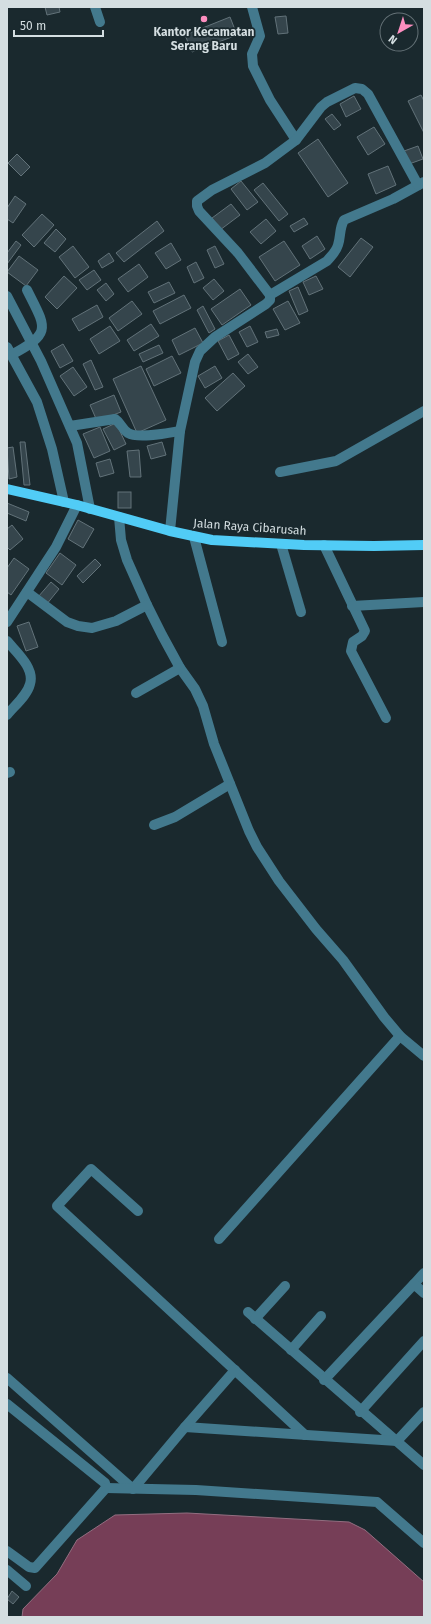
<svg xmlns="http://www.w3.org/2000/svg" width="431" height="1624" viewBox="0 0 431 1624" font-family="'Fira Sans',sans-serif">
<rect width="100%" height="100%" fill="#1a292e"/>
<!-- water -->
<path fill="#763e57" stroke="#926e80" d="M187,1513L349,1522L365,1530L424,1582V1617H22L23,1609L57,1574L77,1540L115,1515Z"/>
<!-- building -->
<g fill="#35454c" stroke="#627279">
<path d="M45,7H59L60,12L47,15Z"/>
<path d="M286,16L288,33L278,34L275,17Z"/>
<path d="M230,17L237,35L192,52L185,35Z"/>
<path d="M421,95L424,101V133L408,101Z"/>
<path d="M354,96L361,109L346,117L340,104Z"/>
<path d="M332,114L341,125L334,130L325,119Z"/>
<path d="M374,127L385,144L368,155L357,137Z"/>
<path d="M318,139L348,183L328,197L298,153Z"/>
<path d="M418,146L423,159L409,164L404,151Z"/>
<path d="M17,154L30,167L21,176L8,163Z"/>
<path d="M388,166L396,185L376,194L368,174Z"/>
<path d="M241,181L258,202L247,210L231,189Z"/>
<path d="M263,183L288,214L279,221L254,190Z"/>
<path d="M15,196L26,204L13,223L7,219V208Z"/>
<path d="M231,204L240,215L220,230L212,218Z"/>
<path d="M42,214L54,225L34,247L22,235Z"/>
<path d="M304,218L308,224L294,232L290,226Z"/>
<path d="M266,219L276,231L261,244L250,232Z"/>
<path d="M157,221L164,231L124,262L116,253Z"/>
<path d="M56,229L66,239L55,252L44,243Z"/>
<path d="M317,236L325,249L310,259L302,246Z"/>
<path d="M361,238L373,247L350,277L338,267Z"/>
<path d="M16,241L21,245L7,264V253Z"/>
<path d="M284,241L300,265L275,281L259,257Z"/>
<path d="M171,243L181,260L166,269L155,253Z"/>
<path d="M73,246L89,267L75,278L59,257Z"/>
<path d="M215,246L224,264L215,268L207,250Z"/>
<path d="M109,253L114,261L102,268L98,261Z"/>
<path d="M19,256L38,270L26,286L7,272Z"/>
<path d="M196,262L204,278L194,283L187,267Z"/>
<path d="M139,264L148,277L128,292L118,279Z"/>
<path d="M94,270L101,280L87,290L79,280Z"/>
<path d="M64,276L77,288L57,309L45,297Z"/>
<path d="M316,276L323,289L309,295L303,282Z"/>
<path d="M214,279L224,291L213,300L203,288Z"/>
<path d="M169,282L175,293L154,303L148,292Z"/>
<path d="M106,283L114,294L106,301L97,290Z"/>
<path d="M298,287L308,311L299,315L289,291Z"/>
<path d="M240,289L251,305L222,325L211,309Z"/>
<path d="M184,295L191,308L160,324L153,311Z"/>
<path d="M132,301L142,314L118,331L109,318Z"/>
<path d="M288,301L300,323L285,330L273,309Z"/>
<path d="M97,305L103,317L79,331L72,319Z"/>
<path d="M203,306L215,329L209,333L197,310Z"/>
<path d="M151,324L159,336L134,351L127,340Z"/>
<path d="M110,326L120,341L99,354L90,339Z"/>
<path d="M250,326L258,342L247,347L239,332Z"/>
<path d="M195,328L203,343L179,355L172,340Z"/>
<path d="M277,329L279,335L267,338L265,332Z"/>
<path d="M229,335L239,354L228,360L218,341Z"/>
<path d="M63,344L73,361L60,368L51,351Z"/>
<path d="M159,345L163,353L143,362L139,354Z"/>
<path d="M248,354L258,367L248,374L238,362Z"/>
<path d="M172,356L181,373L154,386L146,369Z"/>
<path d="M91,360L103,387L95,390L83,364Z"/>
<path d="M141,366L166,420L137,433L113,379Z"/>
<path d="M215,366L222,378L205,388L198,376Z"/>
<path d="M73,367L87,387L74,396L60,376Z"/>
<path d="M233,373L245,386L217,411L205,398Z"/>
<path d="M114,395L121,412L97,421L90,405Z"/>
<path d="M116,423L126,444L114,450L103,429Z"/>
<path d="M100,427L110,451L94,458L83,434Z"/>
<path d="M20,442H25L30,485H24Z"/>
<path d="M162,442L166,455L151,459L147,446Z"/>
<path d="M13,447L17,477L9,479L7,448Z"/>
<path d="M139,450L141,477H130L127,451Z"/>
<path d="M110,459L114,473L100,477L96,463Z"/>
<rect x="118" y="492" width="13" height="16"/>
<path d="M7,503L29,512L26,521L7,513Z"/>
<path d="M78,520L94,529L83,548L68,539Z"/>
<path d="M12,525L23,539L10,550L7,547V529Z"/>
<path d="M60,553L76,565L62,585L46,573Z"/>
<path d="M14,558L29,569L11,595L7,592V568Z"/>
<path d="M95,559L101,565L83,583L77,576Z"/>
<path d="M51,582L59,589L46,605L38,597Z"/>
<path d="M29,622L38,647L26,651L17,626Z"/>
<path d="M12,1591L19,1597L13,1604L7,1599Z"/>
</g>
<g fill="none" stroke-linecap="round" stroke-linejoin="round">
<!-- minor -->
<g stroke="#43798d" stroke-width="10">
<path d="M95,7L100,22"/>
<path d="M252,7L260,36L252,54L253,66L270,100L296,140"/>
<path d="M270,295L327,261C331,256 336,252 338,245C341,236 339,229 344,220L393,199L424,182"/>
<path d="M7,296L41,361L77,443L90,509"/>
<path d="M7,347L37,402L52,449L64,502"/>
<path d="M11,355C53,333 46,328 27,290"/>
<path d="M70,426L115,419C121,423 122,429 128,433C138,439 168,433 180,431"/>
<path d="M280,472L336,461L424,411"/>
<path d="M119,517L121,540L127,560L147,605L162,635L180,668L195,689L203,706L214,744L249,831L257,847L279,881L316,929L343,960L384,1017L400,1036L424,1056"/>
<path d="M170,531L180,431L195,362L200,351L215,337L266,304L270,300V295L238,253L199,211L197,206V201L212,190L265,163L296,140L321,107L327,102L355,88L362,89L368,94L418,185"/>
<path d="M194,537L222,642"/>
<path d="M281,544L301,612"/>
<path d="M324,545L365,631L362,636L353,642L351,651L386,718"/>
<path d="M27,592L67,622L78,626L92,628L116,621L147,605"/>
<path d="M352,606L424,602"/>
<path d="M7,622L56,547L77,505"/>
<path d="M7,641C16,652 35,668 30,684C27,696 14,706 7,715"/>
<path d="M136,693L180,668"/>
<path d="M7,773L10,772"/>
<path d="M154,825L175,817L230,784"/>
<path d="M138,1211L91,1169L57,1206L305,1435"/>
<path d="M219,1239L400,1036"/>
<path d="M414,1284L424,1273"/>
<path d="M248,1312L424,1465"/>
<path d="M255,1319L285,1286"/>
<path d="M291,1350L321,1316"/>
<path d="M7,1378L133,1489L185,1427L397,1441L424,1412"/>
<path d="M324,1380L414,1284L424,1293"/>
<path d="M7,1404L105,1483L106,1488L35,1568L29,1567L7,1551"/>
<path d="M360,1412L424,1341"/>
<path d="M185,1427L235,1370"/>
<path d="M106,1488L196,1490L377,1502L424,1543"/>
<path d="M7,1570L26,1586"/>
</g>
<!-- major -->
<path stroke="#51ccf6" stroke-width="10" d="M7,489L77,505L170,531L212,540L304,545L374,546L424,545"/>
</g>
<!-- markers -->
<circle fill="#fd8ebf" stroke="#1a292e" stroke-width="1.5" cx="204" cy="19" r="4"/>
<g text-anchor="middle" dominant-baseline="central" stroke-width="3.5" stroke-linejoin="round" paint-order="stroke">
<!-- poi labels -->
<g font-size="12" font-weight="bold" fill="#d4dee1" stroke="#1a292e">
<text x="204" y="32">Kantor Kecamatan<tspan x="204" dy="14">Serang Baru</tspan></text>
</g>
<!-- street labels -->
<g font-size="12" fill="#d4dee1" stroke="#1a292e">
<text transform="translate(250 527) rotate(4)">Jalan Raya Cibarusah</text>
</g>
</g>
<!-- border -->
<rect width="431" height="1624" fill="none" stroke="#d4dee1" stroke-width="16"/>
<!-- north arrow -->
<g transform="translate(399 32) rotate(219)"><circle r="19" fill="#1a292e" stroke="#647176"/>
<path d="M0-3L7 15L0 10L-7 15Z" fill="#fd8ebf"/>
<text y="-6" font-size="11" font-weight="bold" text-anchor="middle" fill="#d4dee1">N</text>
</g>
<!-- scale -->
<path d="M14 30v6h89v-6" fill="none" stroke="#d4dee1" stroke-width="2"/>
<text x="20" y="30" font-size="12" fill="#d4dee1" stroke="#1a292e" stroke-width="3" paint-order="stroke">50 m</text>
</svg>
